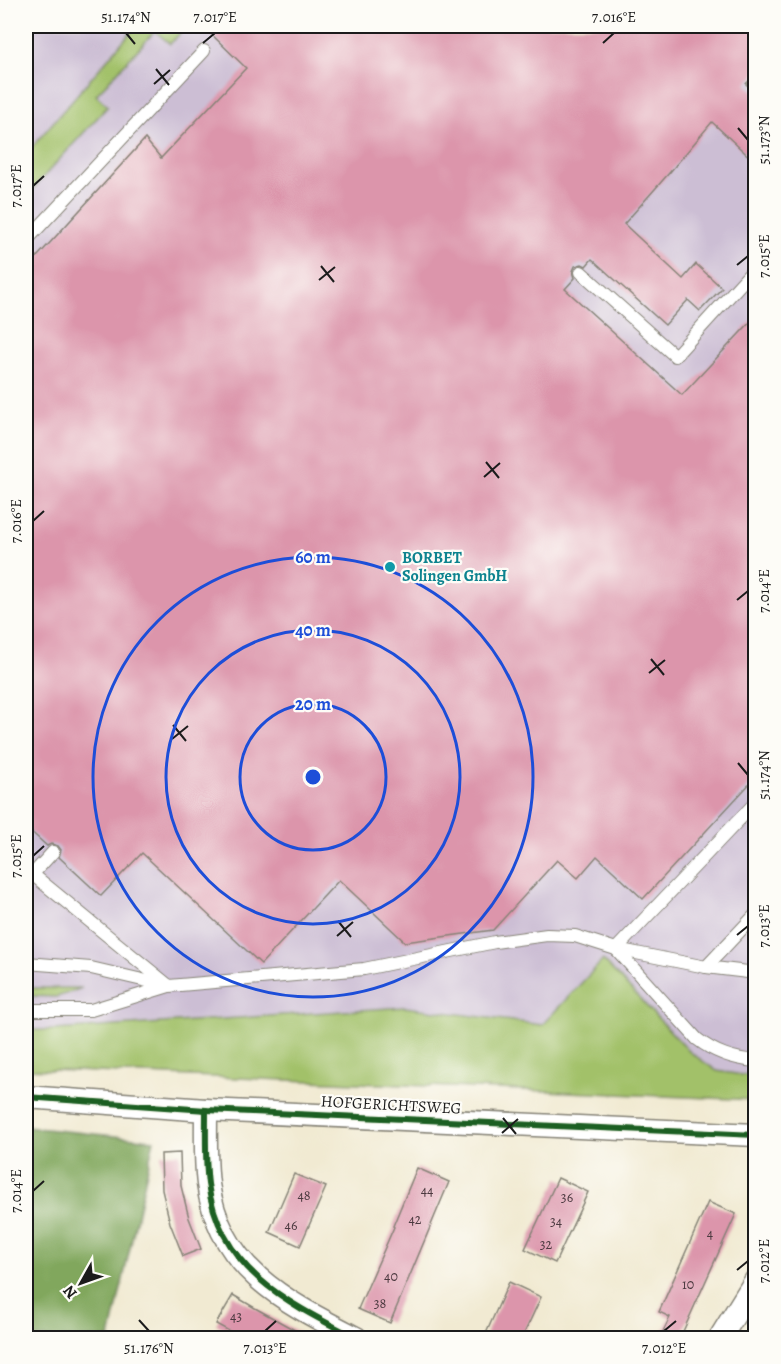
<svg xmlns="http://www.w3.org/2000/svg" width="781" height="1364" viewBox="0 0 781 1364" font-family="Alegreya,serif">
<rect width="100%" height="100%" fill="#fdfcf7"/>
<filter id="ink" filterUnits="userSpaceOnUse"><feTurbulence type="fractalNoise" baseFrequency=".0167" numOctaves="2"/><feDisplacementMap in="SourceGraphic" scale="12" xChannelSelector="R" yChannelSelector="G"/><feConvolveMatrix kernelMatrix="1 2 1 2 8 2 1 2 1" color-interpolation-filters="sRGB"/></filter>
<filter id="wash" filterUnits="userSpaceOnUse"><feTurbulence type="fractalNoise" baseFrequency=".008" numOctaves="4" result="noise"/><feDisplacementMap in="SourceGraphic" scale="24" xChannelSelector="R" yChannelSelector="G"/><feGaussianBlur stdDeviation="1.35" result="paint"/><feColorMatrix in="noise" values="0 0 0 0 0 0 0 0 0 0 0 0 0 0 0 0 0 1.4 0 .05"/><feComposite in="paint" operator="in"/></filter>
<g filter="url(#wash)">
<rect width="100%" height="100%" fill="#f1ead2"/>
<!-- industrial -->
<path fill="#ccbed4" d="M26,26H755V1100L26,1069Z"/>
<!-- green -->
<g fill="#a2c169" stroke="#5f6e42" stroke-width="1.5">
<path d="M136,26H187L170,44L155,31L96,95L108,106L26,196V154Z"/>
<path d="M603,960L690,1052L717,1071L755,1077V1100L26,1069V1030H54L405,1007L542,1025Z"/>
<path d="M26,988H82L57,997L26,996Z"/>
</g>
<!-- forest -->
<path fill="#81a75d" stroke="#4e623c" stroke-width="1.5" d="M26,1127L154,1140L110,1338H26Z"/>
<g id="blocks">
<!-- building -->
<g fill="#dc95ab">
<path d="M203,26H756V73L746,84L756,94V163L712,122L670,172L624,224L683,279L696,264L722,288L700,311L688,300L665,325L592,259L586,266L582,264L575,266L573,271L575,278L565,289L682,395L756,316V777L643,899L597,856L578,878L557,860L493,930L405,942L339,880L261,964L142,853L101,896L59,857L61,850L58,846L51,844L47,846L26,827V269L145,139L161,158L246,68Z"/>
<path d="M180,1153L181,1186L189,1218L201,1249L183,1256L170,1223L162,1190L161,1154Z"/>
<path d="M417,1168L449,1182L390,1323L358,1309L394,1227L393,1226Z"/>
<path d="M294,1174L326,1187L300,1246L269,1232Z"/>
<path d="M558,1178L588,1192L555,1263L525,1249Z"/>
<path d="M708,1202L736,1214L680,1338H660L670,1317L659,1312Z"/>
<path d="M509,1282L541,1297L522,1338H484Z"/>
<path d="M233,1295L255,1308L309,1338H242L216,1324Z"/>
</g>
</g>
</g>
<g filter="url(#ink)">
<use href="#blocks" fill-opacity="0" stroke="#868377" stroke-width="1.5"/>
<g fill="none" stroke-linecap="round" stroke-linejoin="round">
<defs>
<g id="service">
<path d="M26,241L204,51"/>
<path d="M581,272L675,356L756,267"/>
<path d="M756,802L616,949L697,1039C715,1053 733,1059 756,1061"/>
<path d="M26,869L169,986L364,969L495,942L547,935L575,936L616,949L706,967L756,973"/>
<path d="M32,875L53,852"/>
<path d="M26,963L91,968L164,985"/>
<path d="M706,967L756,914"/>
<path d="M26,1010H91L169,986"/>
</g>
<g id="minor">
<path d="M26,1097L206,1110L756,1135"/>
<path d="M206,1110C206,1134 205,1160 208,1184C220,1270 286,1302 356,1338"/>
<path d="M720,1338L756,1280"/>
</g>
</defs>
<!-- service casing -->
<use href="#service" stroke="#868377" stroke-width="14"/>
<!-- minor casing -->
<use href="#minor" stroke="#868377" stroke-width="25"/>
<!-- service -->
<use href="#service" stroke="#fff" stroke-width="12"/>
<!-- minor -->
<use href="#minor" stroke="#fff" stroke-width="22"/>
<defs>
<g id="cycleway">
<path d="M26,1097L206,1110L756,1135"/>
<path d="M206,1110C206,1134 205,1160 208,1184C220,1270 286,1302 356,1338"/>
</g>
</defs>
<!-- cycleway casing -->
<use href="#cycleway" stroke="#fdfcf7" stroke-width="10"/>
<!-- cycleway -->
<use href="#cycleway" stroke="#1b5e20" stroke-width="6"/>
</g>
</g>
<!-- ticks -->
<path fill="none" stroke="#1c1c1c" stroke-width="2" d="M126,33L135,44M203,43L215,33M603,43L614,33M156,69L169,85M154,84L170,70M738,128L748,140M33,186L44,176M737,265L748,256M321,266L334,282M319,280L335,267M486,462L499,478M484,477L500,463M33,521L44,511M737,600L748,591M651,659L664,675M649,673L665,660M173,725L186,741M172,739L188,726M738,763L748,775M33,856L44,846M338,921L351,937M737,935L748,926M337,936L353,922M503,1118L516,1134M502,1133L518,1119M33,1191L44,1181M737,1270L748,1261M139,1320L149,1331M265,1331L276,1321M664,1331L676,1321"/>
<!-- distance rings -->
<g fill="none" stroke="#1d4ed8" stroke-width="3">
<circle cx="313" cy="777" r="73"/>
<circle cx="313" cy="777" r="147"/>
<circle cx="313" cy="777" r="220"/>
</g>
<!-- markers -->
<circle fill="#0f9aa8" stroke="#fdfcf7" stroke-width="2" cx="390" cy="567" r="6"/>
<g text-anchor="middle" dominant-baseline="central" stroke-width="4.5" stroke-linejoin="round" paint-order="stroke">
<!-- number labels -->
<g font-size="14" fill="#4c3a40">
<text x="427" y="1190">44</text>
<text x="304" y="1195">48</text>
<text x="567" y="1197">36</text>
<text x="415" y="1219">42</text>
<text x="556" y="1221">34</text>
<text x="291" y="1225">46</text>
<text x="710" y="1233">4</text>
<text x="546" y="1244">32</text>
<text x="391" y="1276">40</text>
<text x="688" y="1284">10</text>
<text x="380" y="1303">38</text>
<text x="236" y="1316">43</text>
</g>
<!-- culture labels -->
<g font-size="16" font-weight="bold" fill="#0d838f" stroke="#fdfcf7" text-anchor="start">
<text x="402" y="558">BORBET<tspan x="402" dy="18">Solingen GmbH</tspan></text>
</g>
<!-- street labels -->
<g font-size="16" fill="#1c1c1c" stroke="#fdfcf7">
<text transform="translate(391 1105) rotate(3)">HOFGERICHTSWEG</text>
</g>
</g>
<circle cx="313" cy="777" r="9" fill="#1d4ed8" stroke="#fdfcf7" stroke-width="3"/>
<g font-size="18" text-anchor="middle" font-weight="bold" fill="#1d4ed8" stroke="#fdfcf7" stroke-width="4.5" stroke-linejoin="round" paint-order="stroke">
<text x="313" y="563">60 m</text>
<text x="313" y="636">40 m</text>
<text x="313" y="710">20 m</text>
</g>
<!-- margin -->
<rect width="781" height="1364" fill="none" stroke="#fdfcf7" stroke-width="66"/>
<!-- north arrow -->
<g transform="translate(81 1283) rotate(230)" stroke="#fdfcf7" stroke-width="4.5" paint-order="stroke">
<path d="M0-4.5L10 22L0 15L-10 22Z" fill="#1c1c1c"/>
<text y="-9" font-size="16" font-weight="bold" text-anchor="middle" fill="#1c1c1c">N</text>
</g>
<rect x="33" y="33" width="715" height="1298" fill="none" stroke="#1c1c1c" stroke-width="2"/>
<g font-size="15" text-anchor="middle" fill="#1c1c1c">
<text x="126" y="22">51.174°N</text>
<text x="215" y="22">7.017°E</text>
<text x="614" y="22">7.016°E</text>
<text transform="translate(764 140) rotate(-90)" y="5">51.173°N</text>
<text transform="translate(16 186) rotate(-90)" y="5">7.017°E</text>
<text transform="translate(764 256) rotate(-90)" y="5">7.015°E</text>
<text transform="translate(16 521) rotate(-90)" y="5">7.016°E</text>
<text transform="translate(764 591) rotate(-90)" y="5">7.014°E</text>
<text transform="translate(764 775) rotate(-90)" y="5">51.174°N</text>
<text transform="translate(16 856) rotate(-90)" y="5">7.015°E</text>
<text transform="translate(764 926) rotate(-90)" y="5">7.013°E</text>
<text transform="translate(16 1191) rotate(-90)" y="5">7.014°E</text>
<text transform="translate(764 1261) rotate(-90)" y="5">7.012°E</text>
<text x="149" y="1353">51.176°N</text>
<text x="265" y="1353">7.013°E</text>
<text x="664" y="1353">7.012°E</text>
</g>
</svg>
